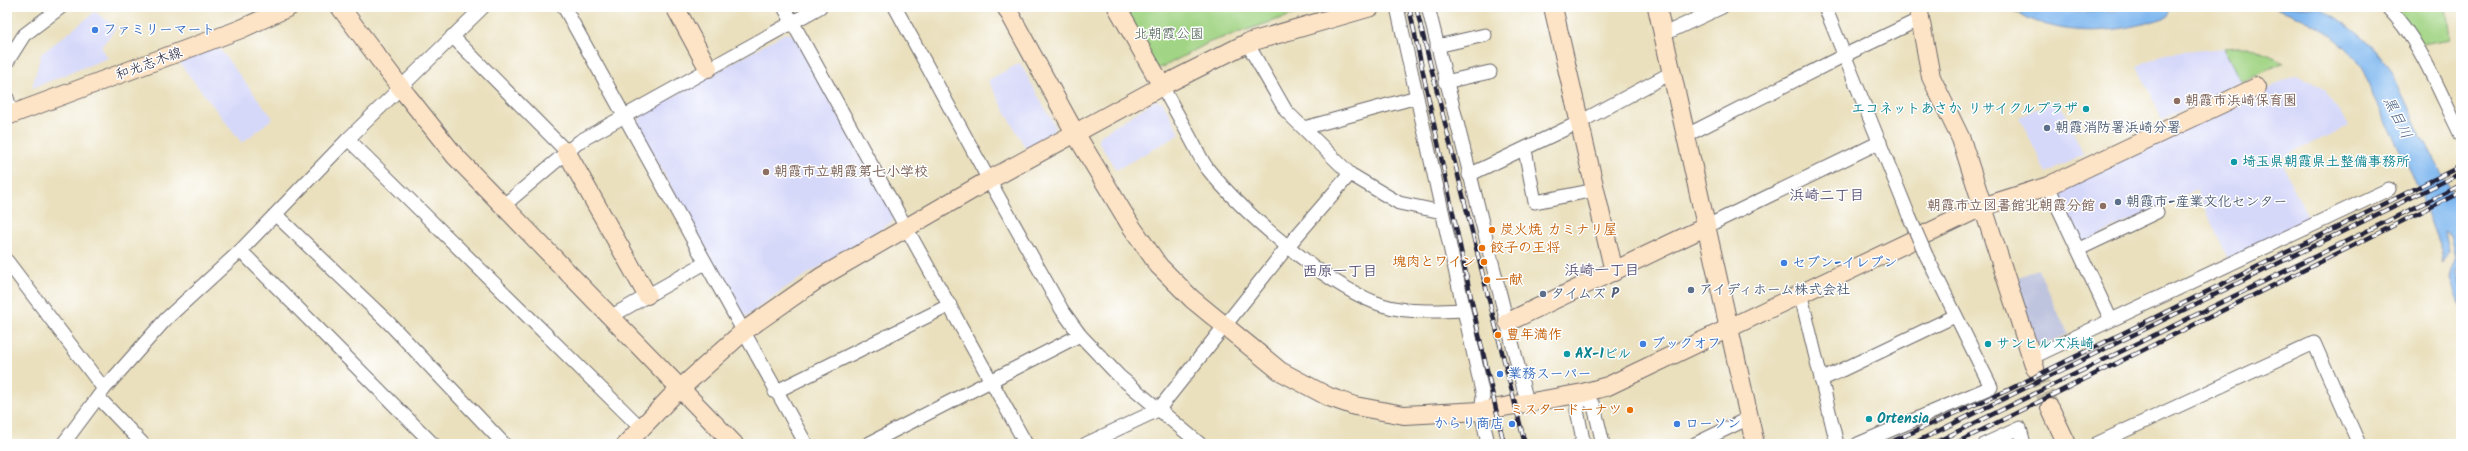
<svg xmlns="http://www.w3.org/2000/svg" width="2468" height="451" viewBox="0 0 2468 451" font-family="Kalam,'Klee One',sans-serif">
<rect width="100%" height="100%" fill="#fff"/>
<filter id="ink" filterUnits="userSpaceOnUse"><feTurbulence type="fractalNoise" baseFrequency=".025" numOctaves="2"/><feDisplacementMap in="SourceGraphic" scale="8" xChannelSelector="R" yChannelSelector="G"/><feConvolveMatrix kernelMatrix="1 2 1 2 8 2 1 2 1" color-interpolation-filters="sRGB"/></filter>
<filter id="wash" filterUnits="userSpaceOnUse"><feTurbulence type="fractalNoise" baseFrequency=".012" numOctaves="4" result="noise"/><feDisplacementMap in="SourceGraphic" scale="16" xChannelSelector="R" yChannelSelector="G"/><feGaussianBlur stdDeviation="0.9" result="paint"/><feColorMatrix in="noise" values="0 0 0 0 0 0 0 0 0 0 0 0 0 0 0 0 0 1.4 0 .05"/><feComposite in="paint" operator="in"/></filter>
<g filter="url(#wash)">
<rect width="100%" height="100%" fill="#eae0bd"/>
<!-- built -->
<g fill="#d6d8f9">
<path d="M95,12L117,27L101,47L108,58L32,88L41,54Z"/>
<path d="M785,33L794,35L895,217L892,222L782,290L747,316L742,314L637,126L641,115Z"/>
<path d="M217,46L273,118L242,143L177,60Z"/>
<path d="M2224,48L2241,83L2162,119L2137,66L2163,54Z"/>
<path d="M1020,63L1055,126L1052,135L1026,149L988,80Z"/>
<path d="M2298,74L2325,90L2349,126L2280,158L2309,221L2228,259L2196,190L2080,244L2056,189Z"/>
<path d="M2058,99L2084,155L2046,173L2019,117Z"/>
<path d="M1156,100L1163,102L1180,134L1116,170L1098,141L1099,136Z"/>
</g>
<!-- industrial -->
<path fill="#bec3de" d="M2038,269L2068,334L2037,348L2016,279Z"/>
<!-- green -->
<g fill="#a1d484" stroke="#627b60">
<path d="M1122,7H1316L1210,42L1163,67L1156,68Z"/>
<path d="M2395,7H2446L2450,39L2421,44Z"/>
<path d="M2249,46L2284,62L2241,83L2224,48Z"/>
</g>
<!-- water -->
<g fill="#7fb7ef" stroke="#506c95">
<path d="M2007,7H2053L2076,12L2105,10L2111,12L2124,7H2190L2170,11L2167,17C2113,35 2057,39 2007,7Z"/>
<path d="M2273,7H2318C2344,21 2380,47 2393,75C2398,87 2405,99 2410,111C2415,122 2417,131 2425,141L2461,211V270H2457L2461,290V308L2451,279L2455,258L2450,235L2444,231L2448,252L2443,263L2441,250L2415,180L2373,97C2365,48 2316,22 2273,7Z"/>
</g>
</g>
<g filter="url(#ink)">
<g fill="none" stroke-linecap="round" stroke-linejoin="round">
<!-- secondary-tunnel -->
<path stroke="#c2baa3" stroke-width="18" stroke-dasharray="18 9" stroke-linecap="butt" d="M2035,368L2050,408"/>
<defs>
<g id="street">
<path d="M564,7L806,444"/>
<path d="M784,7L1026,444"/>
<path d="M895,7L989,180L1062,310L1080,335L1119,376L1200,444"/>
<path d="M1397,7L1483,396L1481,411L1488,444"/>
<path d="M1428,7L1527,402"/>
<path d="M1825,7L1909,216"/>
<path d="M2387,7C2421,41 2439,92 2461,135"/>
<path d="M1662,35L1722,7"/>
<path d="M452,36L566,151"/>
<path d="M1247,43L1286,111L1350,174L1399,203L1442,212"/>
<path d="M1437,46L1485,35"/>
<path d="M7,62L24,35L61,7"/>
<path d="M1445,82L1490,72"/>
<path d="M1162,86C1172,104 1182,123 1192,141C1197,150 1201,160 1207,168C1242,212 1322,281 1374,302C1402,314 1433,311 1463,310"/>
<path d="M7,98L12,114"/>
<path d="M1304,128L1417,97"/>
<path d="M1685,136L1839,58L1920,19"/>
<path d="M348,139L642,429"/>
<path d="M1525,150L1535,202L1595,190"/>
<path d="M1469,175L1580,122L1671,73"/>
<path d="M2048,186L2111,320"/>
<path d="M503,206L580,141L820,7"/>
<path d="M276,215L389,323L504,444"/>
<path d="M1705,227L1880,142"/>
<path d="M2079,249L2157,212"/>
<path d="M239,252L246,256L433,444"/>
<path d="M7,261L104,389"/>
<path d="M1800,292L1837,444"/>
<path d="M610,317L705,263"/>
<path d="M2033,357L2389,189"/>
<path d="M1821,380L1955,316"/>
<path d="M775,392L950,305"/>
<path d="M1583,393L1594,406L1603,444"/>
<path d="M98,397L143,444"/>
<path d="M63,444L104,389L166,319L239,252L348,139L483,7"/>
<path d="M868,444L1080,335"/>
<path d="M1086,444L1158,410L1288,246L1350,174"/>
<path d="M1580,444L1583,440L1577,410L1583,393"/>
<path d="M1695,444L1749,418"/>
<path d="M1858,444L1991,387L1926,255"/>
<path d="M1985,444L2020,428L2024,444"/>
<path d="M2096,444L2314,343L2359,444"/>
</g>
<g id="secondary">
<path d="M340,7L401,88L455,156L734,444"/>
<path d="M675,7L708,68"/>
<path d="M1006,7L1075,133L1131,226L1159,266L1192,299L1280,371L1329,397L1355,406L1404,415L1481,411L1583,393L1608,386L1982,207L2048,186L2257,87"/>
<path d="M1117,7L1162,86"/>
<path d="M1553,7L1614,272"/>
<path d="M1657,7L1755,444"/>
<path d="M1918,7L1931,77L1961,139L2035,368"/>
<path d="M7,116L241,29L289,7"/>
<path d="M566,151L647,295"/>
<path d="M1508,322L1705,227"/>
<path d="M2050,408L2067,444"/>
<path d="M626,444L671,397L744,331L821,277L989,180L1162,86L1247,43L1371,7"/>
</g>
</defs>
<!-- street casing -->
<use href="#street" stroke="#686468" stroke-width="15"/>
<!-- secondary casing -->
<use href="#secondary" stroke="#686468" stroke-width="20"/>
<!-- street -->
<use href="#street" stroke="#fff" stroke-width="13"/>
<!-- secondary -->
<use href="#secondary" stroke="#fee4c6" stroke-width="18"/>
<defs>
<g id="rail">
<path d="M1409,7L1479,335L1504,444"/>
<path d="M1416,7L1525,444"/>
<path d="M1886,444L2006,391L2461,166"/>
<path d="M1912,444L2461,173"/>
<path d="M1932,444L2461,185"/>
<path d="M1954,444L2461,192"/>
</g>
</defs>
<!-- rail casing -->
<use href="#rail" stroke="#22223b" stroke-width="4.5"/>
<!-- rail -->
<use href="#rail" stroke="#fff" stroke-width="3" stroke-dasharray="9" stroke-linecap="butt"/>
<defs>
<path id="street-bridge" d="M1909,216L1926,255"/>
</defs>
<!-- street-bridge casing -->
<use href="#street-bridge" stroke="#686468" stroke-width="15" stroke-linecap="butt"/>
<!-- street-bridge -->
<use href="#street-bridge" stroke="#fff" stroke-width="13"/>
</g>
</g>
<!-- markers -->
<g fill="#3f7fe0" stroke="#fff" stroke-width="1.5">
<circle cx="95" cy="30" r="4"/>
<circle cx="1784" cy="263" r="4"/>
<circle cx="1643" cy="344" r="4"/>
<circle cx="1500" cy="374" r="4"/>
<circle cx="1512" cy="424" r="4"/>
<circle cx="1677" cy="424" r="4"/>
</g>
<g fill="#8d6e63" stroke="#fff" stroke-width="1.5">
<circle cx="2177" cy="101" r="4"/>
<circle cx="766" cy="172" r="4"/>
<circle cx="2103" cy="206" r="4"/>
</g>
<g fill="#0f9aa8" stroke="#fff" stroke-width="1.5">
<circle cx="2086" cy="109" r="4"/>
<circle cx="2234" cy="162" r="4"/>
<circle cx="1988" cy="344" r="4"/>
<circle cx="1567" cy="354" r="4"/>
<circle cx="1869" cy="419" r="4"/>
</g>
<g fill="#5c6f8a" stroke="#fff" stroke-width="1.5">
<circle cx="2047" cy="128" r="4"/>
<circle cx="2118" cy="202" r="4"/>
<circle cx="1691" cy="290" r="4"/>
<circle cx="1543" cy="294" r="4"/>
</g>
<g fill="#e8710a" stroke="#fff" stroke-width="1.5">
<circle cx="1492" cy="230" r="4"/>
<circle cx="1482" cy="248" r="4"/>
<circle cx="1484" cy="262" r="4"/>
<circle cx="1487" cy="280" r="4"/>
<circle cx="1498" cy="335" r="4"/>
<circle cx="1630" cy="410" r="4"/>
</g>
<g text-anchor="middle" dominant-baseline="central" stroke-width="3" stroke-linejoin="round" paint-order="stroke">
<!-- shop labels -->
<g font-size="14" font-weight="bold" fill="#366cbe" stroke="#fff" text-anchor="start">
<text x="103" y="30">ファミリーマート</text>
<text x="1792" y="263">セブン-イレブン</text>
<text x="1651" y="344">ブックオフ</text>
<text x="1508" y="374">業務スーパー</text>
<text x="1504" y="424" text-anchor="end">からり商店</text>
<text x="1685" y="424">ローソン</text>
</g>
<!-- park labels -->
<g font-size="14" fill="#4e6055" stroke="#fff">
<text x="1169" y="34">北朝霞公園</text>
</g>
<!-- street labels -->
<g font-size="14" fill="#22223b" stroke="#fff">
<text transform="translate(149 64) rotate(-20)">和光志木線</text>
</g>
<!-- education labels -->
<g font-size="14" font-weight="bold" fill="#785e54" stroke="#fff" text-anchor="start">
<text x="2185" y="101">朝霞市浜崎保育園</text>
<text x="774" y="172">朝霞市立朝霞第七小学校</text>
<text x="2095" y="206" text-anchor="end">朝霞市立図書館北朝霞分館</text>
</g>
<!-- culture labels -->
<g font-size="14" font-weight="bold" fill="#0d838f" stroke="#fff" text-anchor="start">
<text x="2078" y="109" text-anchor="end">エコネットあさか リサイクルプラザ</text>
<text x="2242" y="162">埼玉県朝霞県土整備事務所</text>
<text x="1996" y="344">サンヒルズ浜崎</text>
<text x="1575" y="354">AX-1ビル</text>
<text x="1877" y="419">Ortensia</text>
</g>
<!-- service labels -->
<g font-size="14" font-weight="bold" fill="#4e5e75" stroke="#fff" text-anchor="start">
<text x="2055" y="128">朝霞消防署浜崎分署</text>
<text x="2126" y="202">朝霞市-産業文化センター</text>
<text x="1699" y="290">アイディホーム株式会社</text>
<text x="1551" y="294">タイムズ P</text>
</g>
<!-- food labels -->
<g font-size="14" font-weight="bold" fill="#c56008" stroke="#fff" text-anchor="start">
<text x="1500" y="230">炭火焼 カミナリ屋</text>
<text x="1490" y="248">餃子の王将</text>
<text x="1476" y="262" text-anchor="end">塊肉とワイン</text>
<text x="1495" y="280">一献</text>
<text x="1506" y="335">豊年満作</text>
<text x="1622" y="410" text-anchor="end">ミスタードーナツ</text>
</g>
<!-- water labels -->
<g font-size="15" font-style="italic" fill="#475e83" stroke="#fff">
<text transform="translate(2397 118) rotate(64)">黒目川</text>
</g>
<!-- neighbourhood labels -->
<g font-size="15" font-weight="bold" fill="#5c5578" stroke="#fff">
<text x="1827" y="196">浜崎二丁目</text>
<text x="1602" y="271">浜崎一丁目</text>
<text x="1340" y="272">西原一丁目</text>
</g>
</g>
<!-- margin -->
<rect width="2468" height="451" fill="none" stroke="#fff" stroke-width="24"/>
</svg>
